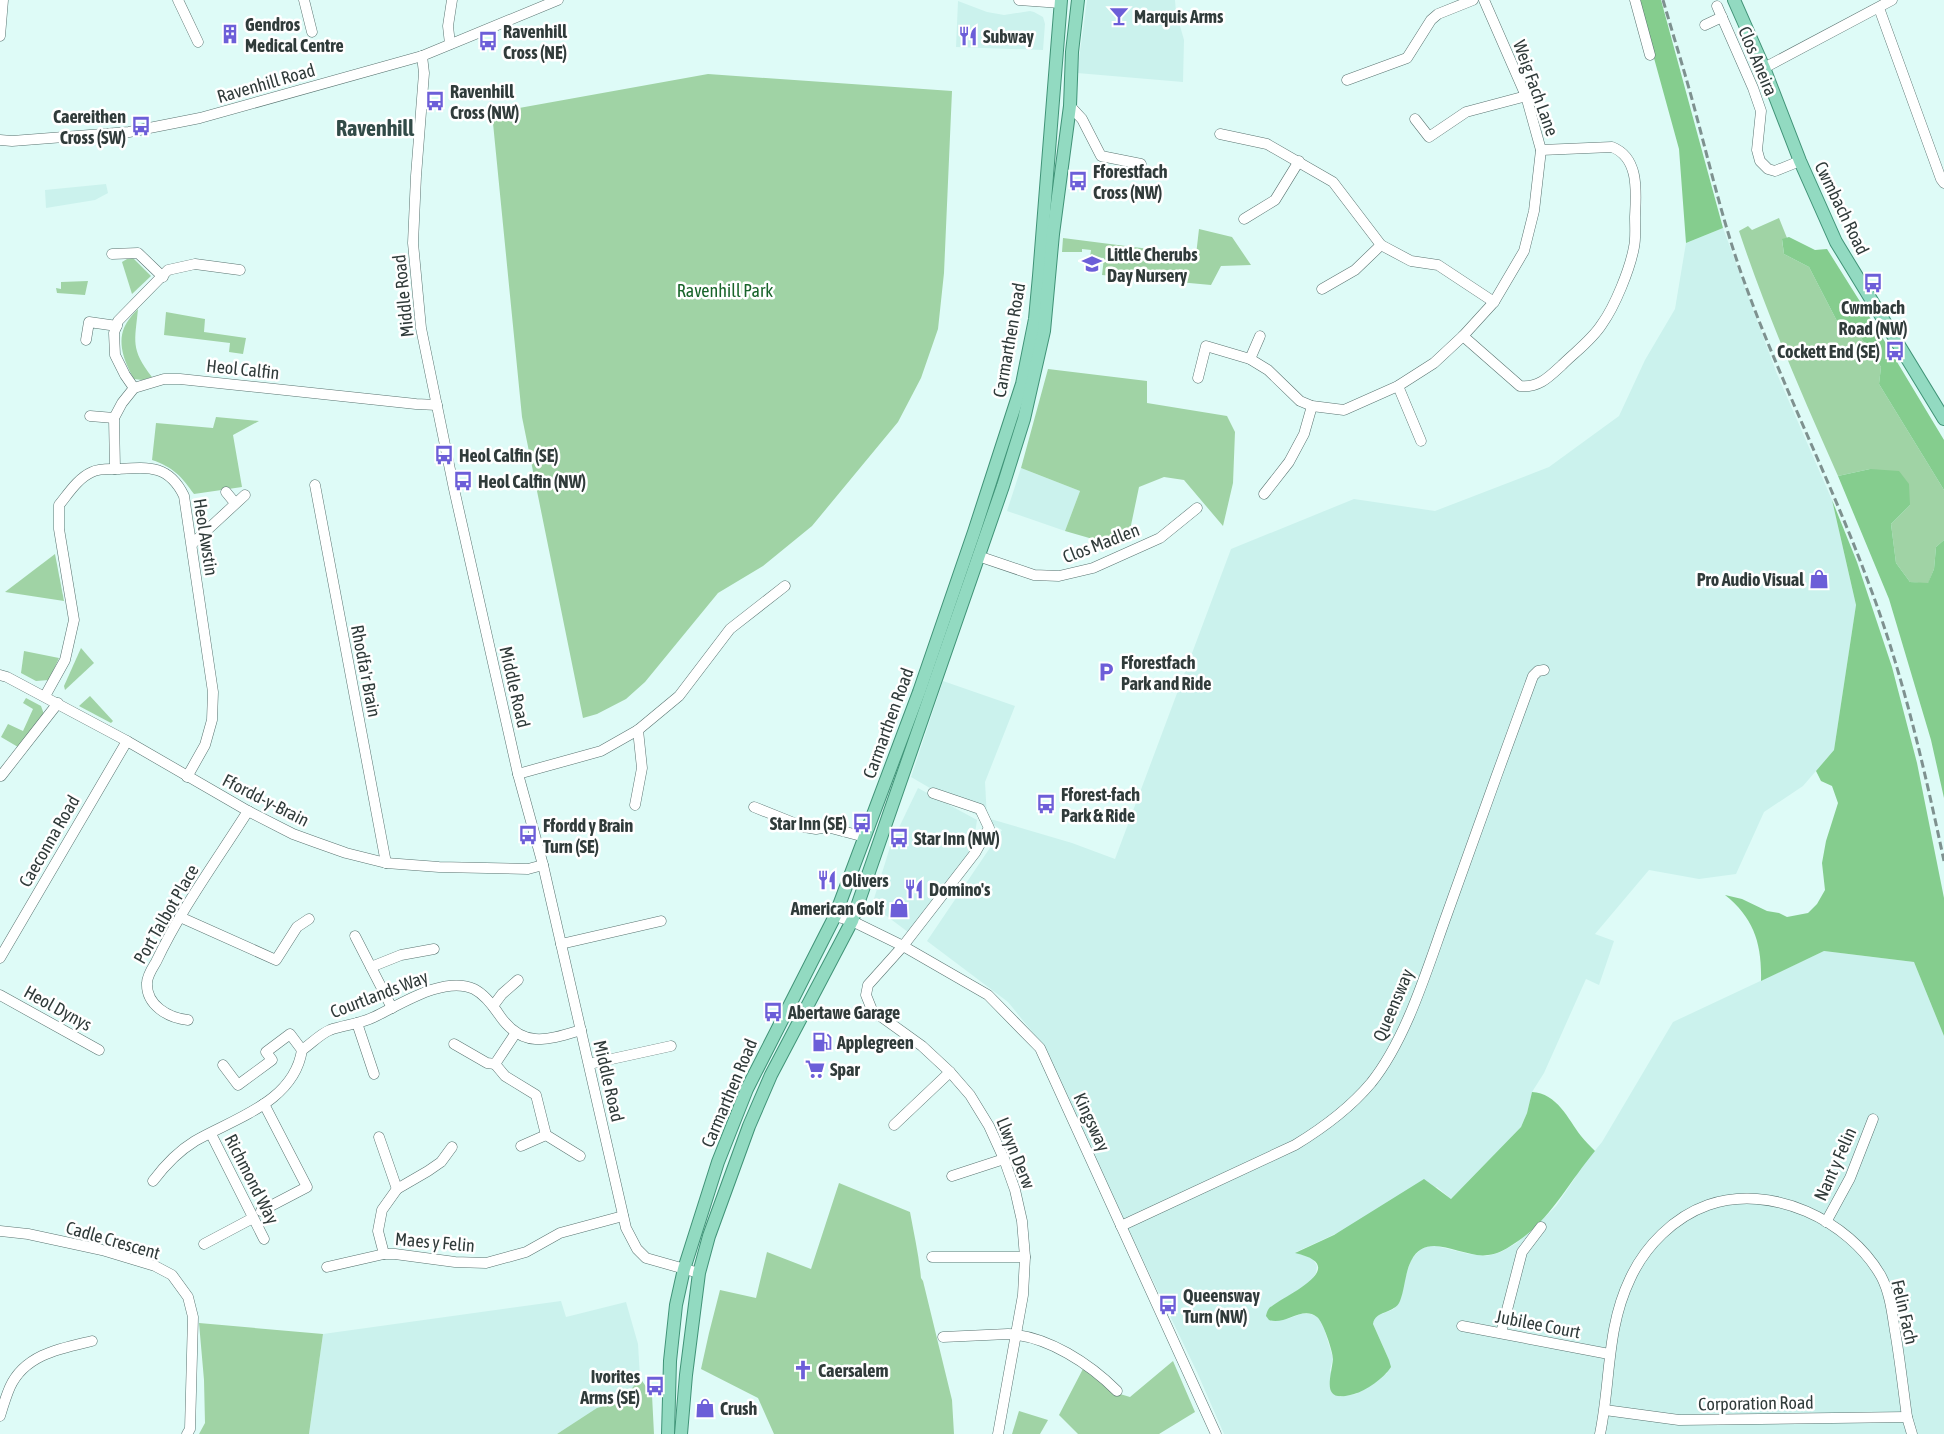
<svg xmlns="http://www.w3.org/2000/svg" width="1944" height="1434" viewBox="0 0 1944 1434" font-family="'Asap Condensed',sans-serif">
<rect width="100%" height="100%" fill="#defbf7"/>
<!-- built -->
<g fill="#cbf2ed">
<path d="M1087,0H1175L1176,12L1184,40L1183,82L1077,73Z"/>
<path d="M958,1L987,12L1004,15L1030,11L1034,12L1043,17L1045,24L1043,50L956,47Z"/>
<path d="M106,184L108,193L95,200L46,208L45,190Z"/>
<path d="M1723,228L1777,374L1832,500L1856,605L1834,750L1803,786L1764,812L1736,874L1699,879L1649,870L1595,934L1614,941L1599,985L1586,979L1544,1073L1532,1092L1527,1113L1521,1127L1451,1199L1437,1187L1296,1252L1313,1259L1317,1266L1316,1273L1311,1281L1302,1288L1270,1307L1287,1319L1301,1314H1311L1318,1317L1323,1325L1333,1358L1330,1370L1340,1397L1356,1394L1362,1390L1387,1373L1389,1360L1373,1324V1320L1377,1316L1394,1309L1412,1258L1421,1249L1432,1245L1469,1254L1487,1256L1501,1252L1515,1244L1530,1232L1556,1206L1575,1178L1578,1171L1602,1142L1673,1022L1824,951L1914,962L1944,1036V1434H1224L1197,1372L1117,1206L1046,1049L1008,1002L927,941L1002,830L911,777L943,681L1015,706L985,782L987,818L1072,843L1115,859L1231,549L1354,499L1435,511L1549,467L1619,416L1645,360L1675,309L1686,243Z"/>
<path d="M1021,468L1080,491L1065,531L1007,511Z"/>
<path d="M918,788L977,820L973,847L908,932L872,905L891,844Z"/>
<path d="M561,1301L566,1317L626,1302L638,1344L640,1378L622,1401L597,1409L557,1434H309L323,1334Z"/>
</g>
<!-- green -->
<g fill="#a0d3a5">
<path d="M708,74L952,91L944,273L938,329L921,378L898,422L812,526L763,566L718,593L645,682L626,699L597,714L583,718L522,417L492,113Z"/>
<path d="M1779,218L1787,238L1782,240L1784,254L1809,267L1839,325L1859,335L1881,367L1879,384L1944,490V540L1936,547L1934,569L1928,584L1910,582L1896,563L1891,524L1910,505L1870,469L1838,476C1802,395 1767,315 1739,231L1748,226L1752,230Z"/>
<path d="M1199,229L1232,237L1251,265L1221,266L1211,285L1102,275L1104,258L1090,257L1091,250L1082,249V252H1062L1063,238L1196,255Z"/>
<path d="M133,258L151,276L132,294L122,262L127,259Z"/>
<path d="M88,281L85,295L57,293L56,288L61,289V282Z"/>
<path d="M138,309C135,341 130,349 152,377L142,380L134,379C126,365 117,345 124,328C127,321 133,314 138,309Z"/>
<path d="M166,312L205,319L204,332L246,338L243,354L229,352L230,343L164,335Z"/>
<path d="M1048,369L1147,381V403L1227,416L1235,432L1233,483L1223,526L1184,480L1164,477L1139,487L1130,530L1117,546L1065,531L1080,491L1021,468Z"/>
<path d="M216,417L259,421L233,435L242,487L194,494C182,477 173,467 152,460L156,423L213,428Z"/>
<path d="M55,554L64,601L5,592Z"/>
<path d="M81,648L94,663L65,690L64,686Z"/>
<path d="M24,651L59,658L49,680L36,681L21,673Z"/>
<path d="M90,696L113,721L111,723L79,706Z"/>
<path d="M26,698L41,706L45,717L18,747L1,737L8,724L23,731L33,709L23,703Z"/>
<path d="M839,1183L910,1212C914,1234 919,1256 921,1278L923,1281L952,1400L954,1434H774L758,1398L701,1369L709,1333L720,1290L756,1298L767,1252L811,1269Z"/>
<path d="M199,1323L323,1334L309,1434H199L205,1423L204,1380Z"/>
<path d="M1173,1361L1195,1412L1159,1434H1078L1059,1415L1085,1365L1120,1394L1130,1397Z"/>
<path d="M640,1378L652,1395L654,1434H557L597,1408L622,1401Z"/>
<path d="M1019,1411L1048,1420L1040,1434H1012Z"/>
</g>
<!-- forest -->
<g fill="#85cd8e">
<path d="M1638,0H1661L1723,228L1686,243L1679,149Z"/>
<path d="M1789,237L1815,250L1827,249L1876,327L1944,440V490L1879,384L1881,367L1859,335L1839,325L1809,267L1784,254L1782,239Z"/>
<path d="M1870,469L1899,471L1909,484L1910,505L1891,524L1896,563L1910,582L1928,583L1934,569L1936,547L1944,540V798L1931,740L1889,599L1838,476Z"/>
<path d="M1832,500L1857,562L1892,667L1917,763L1944,898V1036L1914,962L1824,951L1761,981C1762,944 1754,918 1725,895L1742,899L1767,911L1779,913L1787,917L1808,913L1817,904L1825,890L1822,863L1826,841L1838,803L1832,786L1821,781L1816,771L1834,750L1856,605Z"/>
<path d="M1532,1092C1557,1093 1568,1119 1581,1136C1585,1141 1590,1146 1595,1151C1568,1183 1549,1223 1512,1245C1505,1250 1497,1254 1488,1255C1462,1259 1427,1229 1411,1261C1405,1273 1405,1288 1400,1301C1395,1314 1375,1310 1373,1324L1389,1360L1391,1367C1384,1378 1366,1391 1354,1394C1320,1404 1331,1379 1333,1359C1333,1352 1323,1321 1317,1317C1302,1305 1285,1326 1269,1320L1266,1316C1267,1312 1268,1308 1272,1306C1288,1294 1352,1266 1295,1253L1334,1235L1424,1179L1451,1199L1521,1127L1527,1113Z"/>
</g>
<g fill="none" stroke-linecap="round" stroke-linejoin="round">
<defs>
<g id="minor">
<path d="M178,0L198,42"/>
<path d="M304,0L312,32"/>
<path d="M1019,0L1061,3"/>
<path d="M1635,0L1650,55"/>
<path d="M1717,6L1753,88L1761,111L1757,150L1760,161L1768,169L1775,171L1800,161"/>
<path d="M1879,8L1941,179L1944,183"/>
<path d="M1705,25L1722,17"/>
<path d="M0,36L3,0"/>
<path d="M450,44L448,26L452,0"/>
<path d="M422,56L424,73L416,176L413,243L421,328L454,489L518,774L543,865L626,1228L637,1249L646,1258L699,1273"/>
<path d="M1764,68L1892,0"/>
<path d="M1347,80L1407,58L1431,20L1438,14L1473,0"/>
<path d="M1070,106L1082,119L1101,156L1141,164"/>
<path d="M1415,119L1429,137L1466,112L1526,96"/>
<path d="M1220,134L1267,144L1333,182L1381,245L1411,261L1438,265L1494,302"/>
<path d="M0,140L12,141L129,132L200,118L422,56L558,0"/>
<path d="M1244,219L1275,200L1299,161"/>
<path d="M112,254L138,253L163,277"/>
<path d="M1322,289L1355,270L1381,245"/>
<path d="M1463,336L1520,386C1539,388 1549,377 1562,365C1575,352 1592,340 1602,324C1615,306 1630,269 1634,247C1636,238 1635,227 1635,217C1636,193 1640,158 1612,147L1541,150"/>
<path d="M86,340L89,322L117,326"/>
<path d="M1250,359L1260,336"/>
<path d="M1198,378L1206,346L1250,359L1268,370L1300,401L1312,406L1344,410L1398,386L1434,363L1463,336L1494,302L1524,251L1534,211L1541,150L1526,96L1484,0"/>
<path d="M1398,386L1421,441"/>
<path d="M134,388L125,375L115,355L114,333L118,321L168,270L195,264L240,270"/>
<path d="M90,416L114,418"/>
<path d="M115,469L114,418L122,403L134,388L164,379H180L416,404L437,405"/>
<path d="M315,485L386,863"/>
<path d="M226,492L235,503"/>
<path d="M1264,494L1289,462L1304,434L1312,406"/>
<path d="M192,544L245,495"/>
<path d="M978,556L1034,575L1059,576L1093,568L1160,538L1197,508"/>
<path d="M0,675L7,677L127,741L248,811L293,834L315,842L346,853L386,863L439,867L528,869L543,865"/>
<path d="M45,696L65,660L74,620L59,529V505C68,494 78,478 92,472C99,468 111,469 119,469C149,467 169,465 184,496L213,692L212,720L205,745L187,777"/>
<path d="M518,774L601,751L638,730L679,696L730,629L785,586"/>
<path d="M1,776L58,703"/>
<path d="M933,793L980,809L989,828L975,853L903,946L868,985L866,995L872,1010L922,1046L950,1072L970,1095L989,1126L1004,1159L1015,1190L1022,1221L1025,1257L1023,1295L998,1434"/>
<path d="M635,805L642,768L638,730"/>
<path d="M754,807L804,827L816,829L827,827L865,837"/>
<path d="M835,916L852,921L903,946L988,995L1040,1048L1216,1434"/>
<path d="M180,917L276,960L297,927L309,919"/>
<path d="M355,936L392,1008"/>
<path d="M561,944L661,921"/>
<path d="M0,958L127,741"/>
<path d="M371,967L401,955L434,949"/>
<path d="M0,995L99,1050"/>
<path d="M493,1006L502,994L518,980"/>
<path d="M188,1020C168,1018 146,1005 147,983C147,976 153,967 156,962C181,909 217,860 248,811"/>
<path d="M357,1023L374,1074"/>
<path d="M454,1044L487,1063L495,1064"/>
<path d="M495,1064L505,1076L536,1095L546,1135L580,1156"/>
<path d="M495,1064L515,1034"/>
<path d="M589,1064L671,1046"/>
<path d="M223,1065L238,1085L272,1060L266,1052L290,1034L302,1050"/>
<path d="M894,1125L950,1072"/>
<path d="M211,1134L264,1239"/>
<path d="M379,1137L397,1189"/>
<path d="M521,1146L546,1135"/>
<path d="M952,1176L1004,1159"/>
<path d="M153,1181C165,1165 177,1152 195,1141C235,1118 294,1102 302,1050C311,1044 320,1034 330,1030C344,1025 360,1024 374,1017C400,1005 444,975 474,989C484,994 494,1007 500,1016C523,1049 548,1040 581,1030"/>
<path d="M261,1211L307,1187L264,1104"/>
<path d="M1826,1222L1850,1178L1873,1119"/>
<path d="M1121,1226L1295,1145C1323,1128 1350,1108 1371,1083C1407,1038 1427,969 1447,914C1475,835 1504,755 1533,676L1538,671L1544,670"/>
<path d="M0,1231L28,1234L102,1250L155,1266L172,1275L188,1297L193,1317L190,1429L187,1434"/>
<path d="M204,1244L253,1218"/>
<path d="M384,1254L378,1231L382,1210L397,1189L428,1171L441,1162L452,1147"/>
<path d="M932,1257H1025"/>
<path d="M327,1267L384,1254H395L455,1262L486,1263L526,1252L560,1233L623,1216"/>
<path d="M1462,1326L1609,1354"/>
<path d="M1501,1333L1522,1252L1541,1227"/>
<path d="M943,1337L1008,1334C1048,1336 1090,1364 1117,1391"/>
<path d="M1605,1410L1679,1420L1907,1417"/>
<path d="M0,1416C3,1406 6,1396 10,1387C25,1354 62,1348 92,1341"/>
<path d="M1600,1434C1611,1381 1606,1329 1630,1279C1645,1246 1674,1217 1708,1205C1771,1183 1849,1220 1881,1276C1890,1293 1892,1312 1895,1331C1900,1360 1903,1388 1907,1417L1912,1434"/>
</g>
<g id="major">
<path d="M1734,0L1764,68L1800,161L1836,242L1944,419"/>
<path d="M668,1434L670,1361L676,1305L684,1269L718,1162L747,1089L835,916L919,692L974,532L1022,384L1035,319L1039,276L1061,0"/>
<path d="M681,1434L686,1375L699,1273L709,1236L749,1126L771,1075L852,921L1003,486L1024,419L1044,331L1053,234L1070,106L1072,52L1078,0"/>
</g>
</defs>
<!-- minor casing -->
<use href="#minor" stroke="#5a7471" stroke-width="11"/>
<!-- major casing -->
<use href="#major" stroke="#409377" stroke-width="14"/>
<!-- minor -->
<use href="#minor" stroke="#fff" stroke-width="10"/>
<!-- major -->
<use href="#major" stroke="#92dac1" stroke-width="12"/>
<!-- rail -->
<path stroke="#7e918f" stroke-width="3" stroke-dasharray="8 4" stroke-linecap="butt" d="M1663,0C1674,38 1686,76 1696,114C1711,170 1724,226 1744,281C1781,384 1831,481 1869,584C1903,674 1924,767 1944,861"/>
</g>
<!-- icons -->
<defs>
<symbol id="bar-bare" viewBox="-9 -9 18 18"><path d="M-6-5H6L.8 .8V4.5H3.5V6h-7V4.5H-.8V.8Z" fill="#6c5ed8" stroke="#fff" stroke-width="2.5" paint-order="stroke"/></symbol>
<symbol id="building-bare" viewBox="-9 -9 18 18"><path d="M-4-6H4V6H1V3H-1V6H-4ZM-2.5-4.3h1.7v1.8h-1.7ZM.8-4.3h1.7v1.8H.8ZM-2.5-1h1.7V.8h-1.7ZM.8-1h1.7V.8H.8Z" fill="#6c5ed8" stroke="#fff" stroke-width="2.5" paint-order="stroke"/></symbol>
<symbol id="restaurant-bare" viewBox="-9 -9 18 18"><path d="M-5-6h1v4h1v-4h1v4h1v-4h1v5L-1.5 .5V6h-2V.5L-5-1ZM5-6V6H3V1.5H1.5Q1.5-4 5-6Z" fill="#6c5ed8" stroke="#fff" stroke-width="2.5" paint-order="stroke"/></symbol>
<symbol id="bus-bare" viewBox="-9 -9 18 18"><path d="M-5-6H5V4H4V6H2V4H-2V6H-4V4H-5ZM-3.5-4V0h7V-4ZM-3.5 1.2v1.5H-2V1.2ZM2 1.2v1.5H3.5V1.2Z" fill="#6c5ed8" stroke="#fff" stroke-width="2.5" paint-order="stroke"/></symbol>
<symbol id="school-bare" viewBox="-9 -9 18 18"><path d="M0-5L7-2L0 1L-7-2ZM-4 1L0 2.5L4 1V4Q0 6-4 4Z" fill="#6c5ed8" stroke="#fff" stroke-width="2.5" paint-order="stroke"/></symbol>
<symbol id="shop-bare" viewBox="-9 -9 18 18"><path d="M-5-2.5h2.3a2.7 3.5 0 0 1 5.4 0H5L5.5 6h-11ZM-1.5-2.5h3a1.5 2.3 0 0 0-3 0Z" fill="#6c5ed8" stroke="#fff" stroke-width="2.5" paint-order="stroke"/></symbol>
<symbol id="parking-bare" viewBox="-9 -9 18 18"><path d="M-3.5-5.5H1a3.5 3.5 0 0 1 0 7H-1V5.5H-3.5ZM-1-3.4V-.6H.8a1.4 1.4 0 0 0 0-2.8Z" fill="#6c5ed8" stroke="#fff" stroke-width="2.5" paint-order="stroke"/></symbol>
<symbol id="fuel-bare" viewBox="-9 -9 18 18"><path d="M-5.5-6h7V0h2V4h1.3V-2.5L3-4.5l.8-.8L6-3V5H2.5V1h-1V6h-7ZM-4.2-4.7v3.2H.2V-4.7Z" fill="#6c5ed8" stroke="#fff" stroke-width="2.5" paint-order="stroke"/></symbol>
<symbol id="supermarket-bare" viewBox="-9 -9 18 18"><path d="M-6-5.5h2.5l.6 2H6L4.5 2H-2.5L-4.4-4H-6ZM-1.5 3.2a1.3 1.3 0 1 0 .1 0ZM3 3.2a1.3 1.3 0 1 0 .1 0Z" fill="#6c5ed8" stroke="#fff" stroke-width="2.5" paint-order="stroke"/></symbol>
<symbol id="church-bare" viewBox="-9 -9 18 18"><path d="M-1.2-6h2.4v3.5h3.3v2.4h-3.3V6h-2.4V-.1h-3.3v-2.4h3.3Z" fill="#6c5ed8" stroke="#fff" stroke-width="2.5" paint-order="stroke"/></symbol>
</defs>
<g fill-rule="evenodd">
<use href="#bar-bare" x="1105" y="2" width="28" height="28"/>
<use href="#building-bare" x="216" y="20" width="28" height="28"/>
<use href="#restaurant-bare" x="954" y="22" width="28" height="28"/>
<use href="#bus-bare" x="474" y="27" width="28" height="28"/>
<use href="#bus-bare" x="421" y="87" width="28" height="28"/>
<use href="#bus-bare" x="127" y="112" width="28" height="28"/>
<use href="#bus-bare" x="1064" y="167" width="28" height="28"/>
<use href="#school-bare" x="1078" y="250" width="28" height="28"/>
<use href="#bus-bare" x="1859" y="269" width="28" height="28"/>
<use href="#bus-bare" x="1881" y="337" width="28" height="28"/>
<use href="#bus-bare" x="430" y="441" width="28" height="28"/>
<use href="#bus-bare" x="449" y="467" width="28" height="28"/>
<use href="#shop-bare" x="1805" y="565" width="28" height="28"/>
<use href="#parking-bare" x="1092" y="658" width="28" height="28"/>
<use href="#bus-bare" x="1032" y="790" width="28" height="28"/>
<use href="#bus-bare" x="848" y="809" width="28" height="28"/>
<use href="#bus-bare" x="514" y="821" width="28" height="28"/>
<use href="#bus-bare" x="885" y="824" width="28" height="28"/>
<use href="#restaurant-bare" x="813" y="866" width="28" height="28"/>
<use href="#restaurant-bare" x="900" y="875" width="28" height="28"/>
<use href="#shop-bare" x="885" y="894" width="28" height="28"/>
<use href="#bus-bare" x="759" y="998" width="28" height="28"/>
<use href="#fuel-bare" x="808" y="1028" width="28" height="28"/>
<use href="#supermarket-bare" x="801" y="1055" width="28" height="28"/>
<use href="#bus-bare" x="1154" y="1291" width="28" height="28"/>
<use href="#church-bare" x="789" y="1356" width="28" height="28"/>
<use href="#bus-bare" x="641" y="1372" width="28" height="28"/>
<use href="#shop-bare" x="691" y="1394" width="28" height="28"/>
</g>
<g text-anchor="middle" dominant-baseline="central" stroke-width="5" stroke-linejoin="round" paint-order="stroke">
<!-- poi labels -->
<g font-size="18" font-weight="bold" fill="#303b3a" stroke="#fff" text-anchor="start">
<text x="1134" y="16">Marquis Arms</text>
<text x="245" y="24">Gendros<tspan x="245" dy="21">Medical Centre</tspan></text>
<text x="503" y="31">Ravenhill<tspan x="503" dy="21">Cross (NE)</tspan></text>
<text x="983" y="36">Subway</text>
<text x="450" y="91">Ravenhill<tspan x="450" dy="21">Cross (NW)</tspan></text>
<text x="126" y="116" text-anchor="end">Caereithen<tspan x="126" dy="21">Cross (SW)</tspan></text>
<text x="1093" y="171">Fforestfach<tspan x="1093" dy="21">Cross (NW)</tspan></text>
<text x="1107" y="254">Little Cherubs<tspan x="1107" dy="21">Day Nursery</tspan></text>
<text x="1873" y="307" text-anchor="middle">Cwmbach<tspan x="1873" dy="21">Road (NW)</tspan></text>
<text x="1880" y="351" text-anchor="end">Cockett End (SE)</text>
<text x="459" y="455">Heol Calfin (SE)</text>
<text x="478" y="481">Heol Calfin (NW)</text>
<text x="1804" y="579" text-anchor="end">Pro Audio Visual</text>
<text x="1121" y="662">Fforestfach<tspan x="1121" dy="21">Park and Ride</tspan></text>
<text x="1061" y="794">Fforest-fach<tspan x="1061" dy="21">Park &amp; Ride</tspan></text>
<text x="847" y="823" text-anchor="end">Star Inn (SE)</text>
<text x="543" y="825">Ffordd y Brain<tspan x="543" dy="21">Turn (SE)</tspan></text>
<text x="914" y="838">Star Inn (NW)</text>
<text x="842" y="880">Olivers</text>
<text x="929" y="889">Domino's</text>
<text x="884" y="908" text-anchor="end">American Golf</text>
<text x="788" y="1012">Abertawe Garage</text>
<text x="837" y="1042">Applegreen</text>
<text x="830" y="1069">Spar</text>
<text x="1183" y="1295">Queensway<tspan x="1183" dy="21">Turn (NW)</tspan></text>
<text x="818" y="1370">Caersalem</text>
<text x="640" y="1376" text-anchor="end">Ivorites<tspan x="640" dy="21">Arms (SE)</tspan></text>
<text x="720" y="1408">Crush</text>
</g>
<!-- street labels -->
<g font-size="18" fill="#303b3a" stroke="#fff">
<text transform="translate(1758 61) rotate(67)">Clos Aneira</text>
<text transform="translate(266 83) rotate(-16)">Ravenhill Road</text>
<text transform="translate(1536 88) rotate(70)">Weig Fach Lane</text>
<text transform="translate(1842 208) rotate(64)">Cwmbach Road</text>
<text transform="translate(403 296) rotate(-96)">Middle Road</text>
<text transform="translate(1009 340) rotate(-80)">Carmarthen Road</text>
<text transform="translate(243 369) rotate(6)">Heol Calfin</text>
<text transform="translate(206 537) rotate(81)">Heol Awstin</text>
<text transform="translate(1101 543) rotate(-21)">Clos Madlen</text>
<text transform="translate(366 671) rotate(79)">Rhodfa'r Brain</text>
<text transform="translate(515 687) rotate(77)">Middle Road</text>
<text transform="translate(888 723) rotate(-70)">Carmarthen Road</text>
<text transform="translate(266 800) rotate(27)">Ffordd-y-Brain</text>
<text transform="translate(49 841) rotate(-60)">Caeconna Road</text>
<text transform="translate(166 914) rotate(-60)">Port Talbot Place</text>
<text transform="translate(379 994) rotate(-21)">Courtlands Way</text>
<text transform="translate(1393 1005) rotate(-67)">Queensway</text>
<text transform="translate(58 1008) rotate(29)">Heol Dynys</text>
<text transform="translate(609 1081) rotate(77)">Middle Road</text>
<text transform="translate(729 1093) rotate(-67)">Carmarthen Road</text>
<text transform="translate(1092 1122) rotate(65)">Kingsway</text>
<text transform="translate(1016 1153) rotate(68)">Llwyn Derw</text>
<text transform="translate(1835 1164) rotate(-66)">Nant y Felin</text>
<text transform="translate(252 1179) rotate(63)">Richmond Way</text>
<text transform="translate(113 1240) rotate(16)">Cadle Crescent</text>
<text transform="translate(435 1242) rotate(5)">Maes y Felin</text>
<text transform="translate(1905 1312) rotate(77)">Felin Fach</text>
<text transform="translate(1538 1324) rotate(11)">Jubilee Court</text>
<text transform="translate(1756 1403) rotate(-1)">Corporation Road</text>
</g>
<!-- park labels -->
<g font-size="18" fill="#18642a" stroke="#fff">
<text x="725" y="290">Ravenhill Park</text>
</g>
<!-- district labels -->
<g font-size="22" font-weight="bold" fill="#324b48" stroke="#fff">
<text x="375" y="128">Ravenhill</text>
</g>
</g>
</svg>
